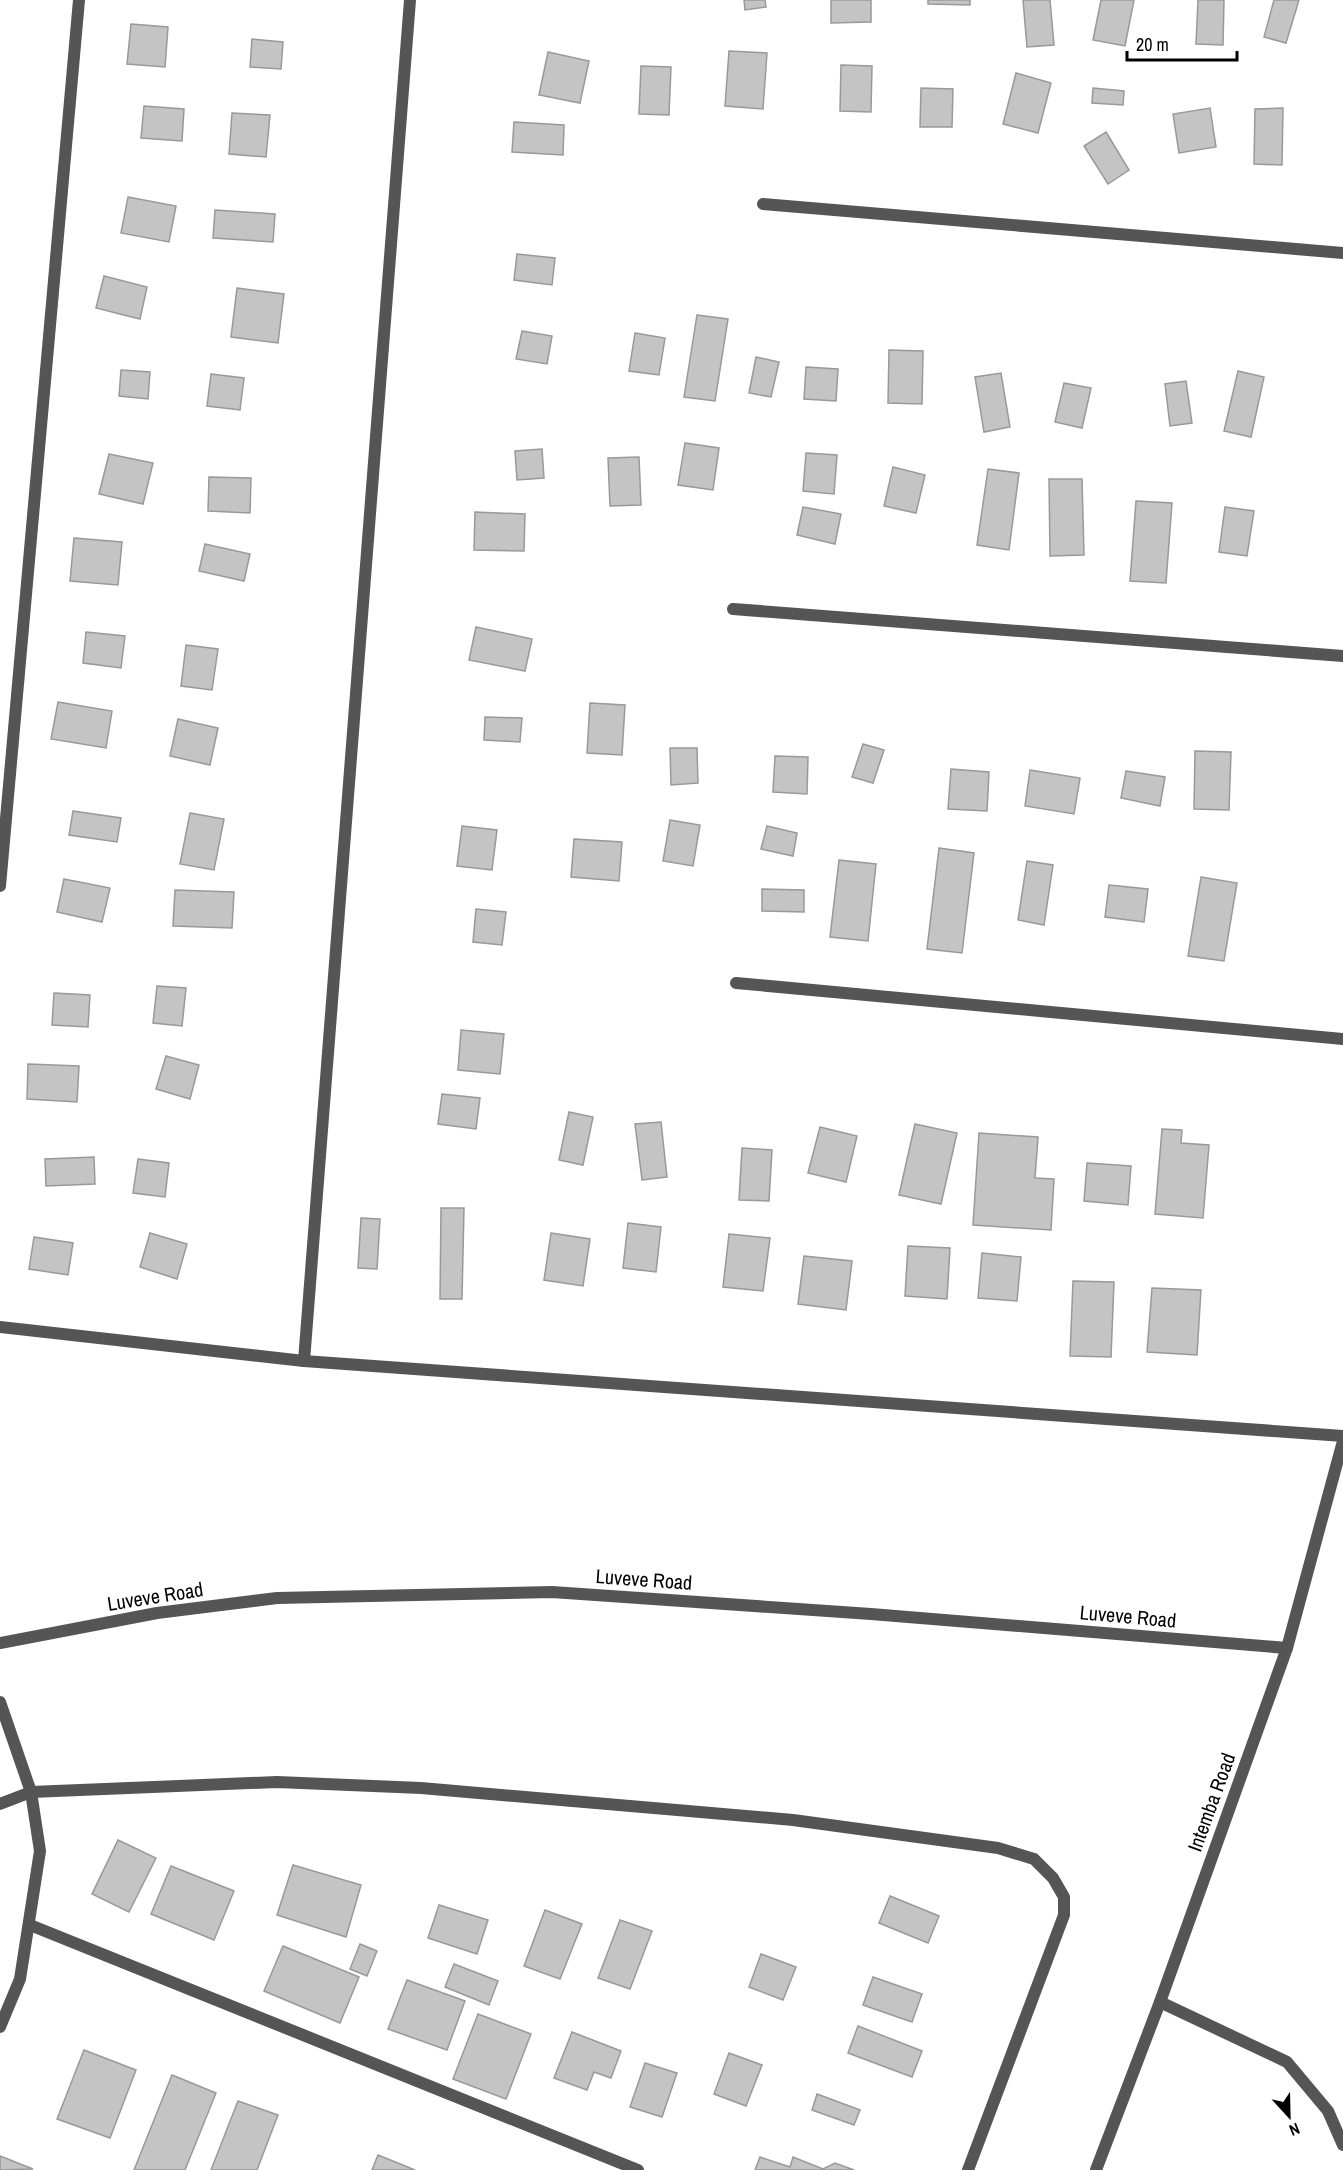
<svg xmlns="http://www.w3.org/2000/svg" width="1343" height="2170" viewBox="0 0 1343 2170" font-family="'Archivo Narrow',sans-serif">
<rect width="100%" height="100%" fill="#fff"/>
<!-- building -->
<g fill="#c4c4c4" stroke="#999" stroke-width="1.5">
<path d="M744,0H765L766,7L745,10Z"/>
<path d="M831,0H871V22L831,23Z"/>
<path d="M928,0H970V5L928,4Z"/>
<path d="M1023,0H1050L1054,45L1027,47Z"/>
<path d="M1101,0H1134L1125,46L1093,40Z"/>
<path d="M1198,0H1224L1223,45L1196,44Z"/>
<path d="M1274,0H1299L1286,43L1264,37Z"/>
<path d="M131,24L168,27L165,67L127,64Z"/>
<path d="M252,39L283,42L281,69L250,67Z"/>
<path d="M729,51L767,53L763,109L725,106Z"/>
<path d="M548,52L589,61L580,103L539,95Z"/>
<path d="M841,65L872,66L871,112L840,111Z"/>
<path d="M641,66L671,67L669,115L639,114Z"/>
<path d="M1016,73L1051,83L1038,133L1003,124Z"/>
<path d="M921,88L953,89L952,127H920Z"/>
<path d="M1093,88L1124,91L1123,105L1092,103Z"/>
<path d="M144,106L184,109L182,141L141,138Z"/>
<path d="M1210,108L1216,147L1179,153L1173,114Z"/>
<path d="M1283,108L1282,165L1254,164L1255,109Z"/>
<path d="M232,113L270,115L266,157L229,154Z"/>
<path d="M514,122L564,125L563,155L512,152Z"/>
<path d="M1106,132L1129,170L1108,184L1084,146Z"/>
<path d="M128,197L176,206L169,242L121,233Z"/>
<path d="M215,210L275,214L273,242L213,238Z"/>
<path d="M517,254L555,258L552,285L514,280Z"/>
<path d="M104,276L147,287L140,319L96,308Z"/>
<path d="M237,288L284,294L278,343L231,337Z"/>
<path d="M697,315L728,319L715,401L684,397Z"/>
<path d="M522,331L552,336L547,364L516,359Z"/>
<path d="M635,333L665,338L659,375L629,371Z"/>
<path d="M889,350L923,351L922,404L888,403Z"/>
<path d="M756,357L779,362L771,397L749,393Z"/>
<path d="M806,367L838,369L836,401L804,399Z"/>
<path d="M121,370L150,372L148,399L119,396Z"/>
<path d="M1238,371L1264,377L1251,437L1224,431Z"/>
<path d="M1001,373L1010,427L984,432L975,377Z"/>
<path d="M211,374L244,378L240,410L207,406Z"/>
<path d="M1186,381L1192,423L1170,426L1165,384Z"/>
<path d="M1064,383L1091,388L1082,428L1055,422Z"/>
<path d="M685,443L719,448L713,490L678,485Z"/>
<path d="M542,449L544,478L517,480L515,451Z"/>
<path d="M806,453L837,455L834,494L803,491Z"/>
<path d="M109,454L153,463L143,504L99,494Z"/>
<path d="M639,457L641,505L610,506L608,458Z"/>
<path d="M893,467L925,475L916,513L884,506Z"/>
<path d="M988,469L1019,473L1009,550L977,545Z"/>
<path d="M209,477L251,478L250,513L208,511Z"/>
<path d="M1049,479H1082L1084,555L1050,556Z"/>
<path d="M1136,501L1172,503L1166,583L1130,581Z"/>
<path d="M803,507L841,514L835,544L797,535Z"/>
<path d="M1225,507L1254,511L1247,556L1219,552Z"/>
<path d="M475,512L525,514L524,551L474,550Z"/>
<path d="M74,538L122,542L118,585L70,581Z"/>
<path d="M205,544L250,554L244,581L199,571Z"/>
<path d="M476,627L532,639L525,671L469,660Z"/>
<path d="M86,632L125,636L121,668L83,663Z"/>
<path d="M186,645L218,649L212,690L181,686Z"/>
<path d="M58,702L112,711L106,748L51,739Z"/>
<path d="M590,703L625,705L622,755L587,753Z"/>
<path d="M485,717L522,718L520,742L484,740Z"/>
<path d="M178,719L218,728L210,765L170,756Z"/>
<path d="M863,744L884,750L873,783L852,777Z"/>
<path d="M670,748H697L698,783L671,785Z"/>
<path d="M1195,751L1231,752L1229,810L1194,809Z"/>
<path d="M775,756L808,757L807,794L773,792Z"/>
<path d="M951,769L989,772L987,811L948,809Z"/>
<path d="M1030,770L1080,778L1074,814L1025,806Z"/>
<path d="M1126,771L1165,777L1160,806L1121,798Z"/>
<path d="M73,811L121,818L117,842L69,835Z"/>
<path d="M190,813L224,819L214,870L180,864Z"/>
<path d="M670,820L700,825L693,866L663,861Z"/>
<path d="M462,826L497,830L492,870L457,866Z"/>
<path d="M767,826L797,833L793,856L761,849Z"/>
<path d="M574,839L622,842L619,881L571,877Z"/>
<path d="M939,848L974,853L962,953L927,949Z"/>
<path d="M839,860L876,864L868,941L830,937Z"/>
<path d="M1027,861L1053,865L1044,925L1018,920Z"/>
<path d="M1201,877L1237,883L1224,961L1188,956Z"/>
<path d="M64,879L110,888L102,922L57,912Z"/>
<path d="M1109,885L1148,889L1144,922L1105,917Z"/>
<path d="M762,889L804,890V912L762,911Z"/>
<path d="M175,890L234,892L232,928L173,926Z"/>
<path d="M476,909L506,912L502,945L473,942Z"/>
<path d="M157,986L186,988L182,1026L153,1023Z"/>
<path d="M54,993L90,995L88,1027L52,1025Z"/>
<path d="M461,1030L504,1034L500,1074L458,1070Z"/>
<path d="M166,1056L199,1065L190,1099L156,1089Z"/>
<path d="M28,1064L79,1066L77,1102L27,1099Z"/>
<path d="M442,1094L480,1098L476,1129L438,1124Z"/>
<path d="M569,1112L593,1117L583,1165L559,1160Z"/>
<path d="M661,1122L667,1177L642,1180L635,1124Z"/>
<path d="M915,1124L957,1133L941,1204L899,1195Z"/>
<path d="M820,1127L857,1136L846,1182L808,1173Z"/>
<path d="M1162,1129L1182,1130L1181,1143L1209,1145L1203,1218L1155,1214Z"/>
<path d="M979,1133L1038,1137L1035,1178L1054,1179L1051,1230L973,1225Z"/>
<path d="M742,1148L772,1150L769,1201L739,1200Z"/>
<path d="M94,1157L95,1184L46,1186L45,1159Z"/>
<path d="M138,1159L169,1163L165,1197L133,1193Z"/>
<path d="M1087,1163L1131,1166L1128,1205L1084,1201Z"/>
<path d="M441,1208H464L462,1299H440Z"/>
<path d="M361,1218L380,1219L377,1269L358,1268Z"/>
<path d="M628,1223L661,1227L656,1272L623,1268Z"/>
<path d="M150,1233L187,1244L177,1279L140,1267Z"/>
<path d="M551,1233L590,1239L583,1286L544,1280Z"/>
<path d="M729,1234L770,1238L763,1291L723,1287Z"/>
<path d="M34,1237L73,1243L68,1275L29,1269Z"/>
<path d="M908,1246L950,1248L947,1299L905,1296Z"/>
<path d="M982,1253L1021,1257L1017,1301L978,1298Z"/>
<path d="M804,1256L852,1261L846,1310L798,1304Z"/>
<path d="M1073,1281L1114,1282L1111,1357L1070,1356Z"/>
<path d="M1152,1288L1201,1290L1197,1355L1147,1352Z"/>
<path d="M118,1840L156,1858L129,1912L92,1894Z"/>
<path d="M293,1865L361,1885L346,1937L277,1915Z"/>
<path d="M171,1866L234,1891L214,1940L151,1914Z"/>
<path d="M890,1896L939,1916L928,1943L879,1923Z"/>
<path d="M439,1905L488,1920L477,1954L428,1938Z"/>
<path d="M545,1910L582,1924L560,1979L524,1966Z"/>
<path d="M620,1920L652,1931L630,1989L598,1978Z"/>
<path d="M360,1944L377,1951L367,1976L350,1969Z"/>
<path d="M283,1946L359,1977L340,2023L264,1991Z"/>
<path d="M761,1954L796,1967L783,2000L749,1987Z"/>
<path d="M454,1964L498,1981L489,2005L445,1987Z"/>
<path d="M873,1977L922,1994L912,2022L863,2005Z"/>
<path d="M407,1980L465,2001L447,2050L388,2029Z"/>
<path d="M478,2014L531,2034L506,2099L453,2079Z"/>
<path d="M858,2026L922,2051L912,2077L848,2053Z"/>
<path d="M572,2032L621,2051L611,2078L594,2072L587,2090L554,2078Z"/>
<path d="M84,2050L136,2070L110,2138L57,2119Z"/>
<path d="M729,2053L762,2065L746,2106L714,2094Z"/>
<path d="M645,2063L677,2073L662,2117L630,2107Z"/>
<path d="M172,2075L216,2093L185,2170H134Z"/>
<path d="M817,2094L860,2110L854,2125L812,2110Z"/>
<path d="M238,2101L278,2115L257,2170H211Z"/>
<path d="M378,2155L415,2170H372Z"/>
<path d="M0,2156L33,2169L0,2170Z"/>
<path d="M760,2157L790,2167L793,2157L823,2169L835,2163L854,2170H755Z"/>
</g>
<g fill="none" stroke-linecap="round" stroke-linejoin="round">
<!-- service -->
<path stroke="#555" stroke-width="12" d="M1160,2002L1287,2062L1328,2111L1343,2145"/>
<!-- minor -->
<g stroke="#555" stroke-width="12">
<path d="M763,204L1343,253"/>
<path d="M733,609L1343,656"/>
<path d="M0,886L79,0"/>
<path d="M736,983L1343,1039"/>
<path d="M0,1327L304,1361L1343,1436"/>
<path d="M304,1361L410,0"/>
<path d="M0,1702L31,1792L40,1851L20,1979L0,2027"/>
<path d="M0,1804L31,1792L277,1782L421,1788L793,1820L998,1848L1034,1859L1053,1878L1064,1897V1915L968,2170"/>
<path d="M30,1925L638,2170"/>
</g>
<!-- tertiary -->
<g stroke="#555" stroke-width="12">
<path d="M0,1643L157,1613L277,1598L552,1592L871,1614L1287,1648"/>
<path d="M1096,2170L1160,2002L1287,1648L1343,1441"/>
</g>
</g>
<g text-anchor="middle" dominant-baseline="central" stroke-width="4.5" stroke-linejoin="round" paint-order="stroke">
<!-- street labels -->
<g font-size="20" fill="#000" stroke="#fff">
<text transform="translate(644 1579) rotate(4)">Luveve Road</text>
<text transform="translate(155 1596) rotate(-9)">Luveve Road</text>
<text transform="translate(1128 1616) rotate(5)">Luveve Road</text>
<text transform="translate(1211 1802) rotate(-70)">Intemba Road</text>
</g>
</g>
<!-- north arrow -->
<g transform="translate(1289 2116) rotate(158)" stroke="#ffffff" stroke-width="4.5" paint-order="stroke">
<path d="M0-4.5L10 22L0 15L-10 22Z" fill="#000000"/>
<text y="-9" font-size="16" font-weight="bold" text-anchor="middle" fill="#000000">N</text>
</g>
<!-- scale -->
<path d="M1127 51v9h110v-9" fill="none" stroke="#000000" stroke-width="3"/>
<text x="1136" y="51" font-size="18" fill="#000000" stroke="#ffffff" stroke-width="4.5" paint-order="stroke">20 m</text>
</svg>
